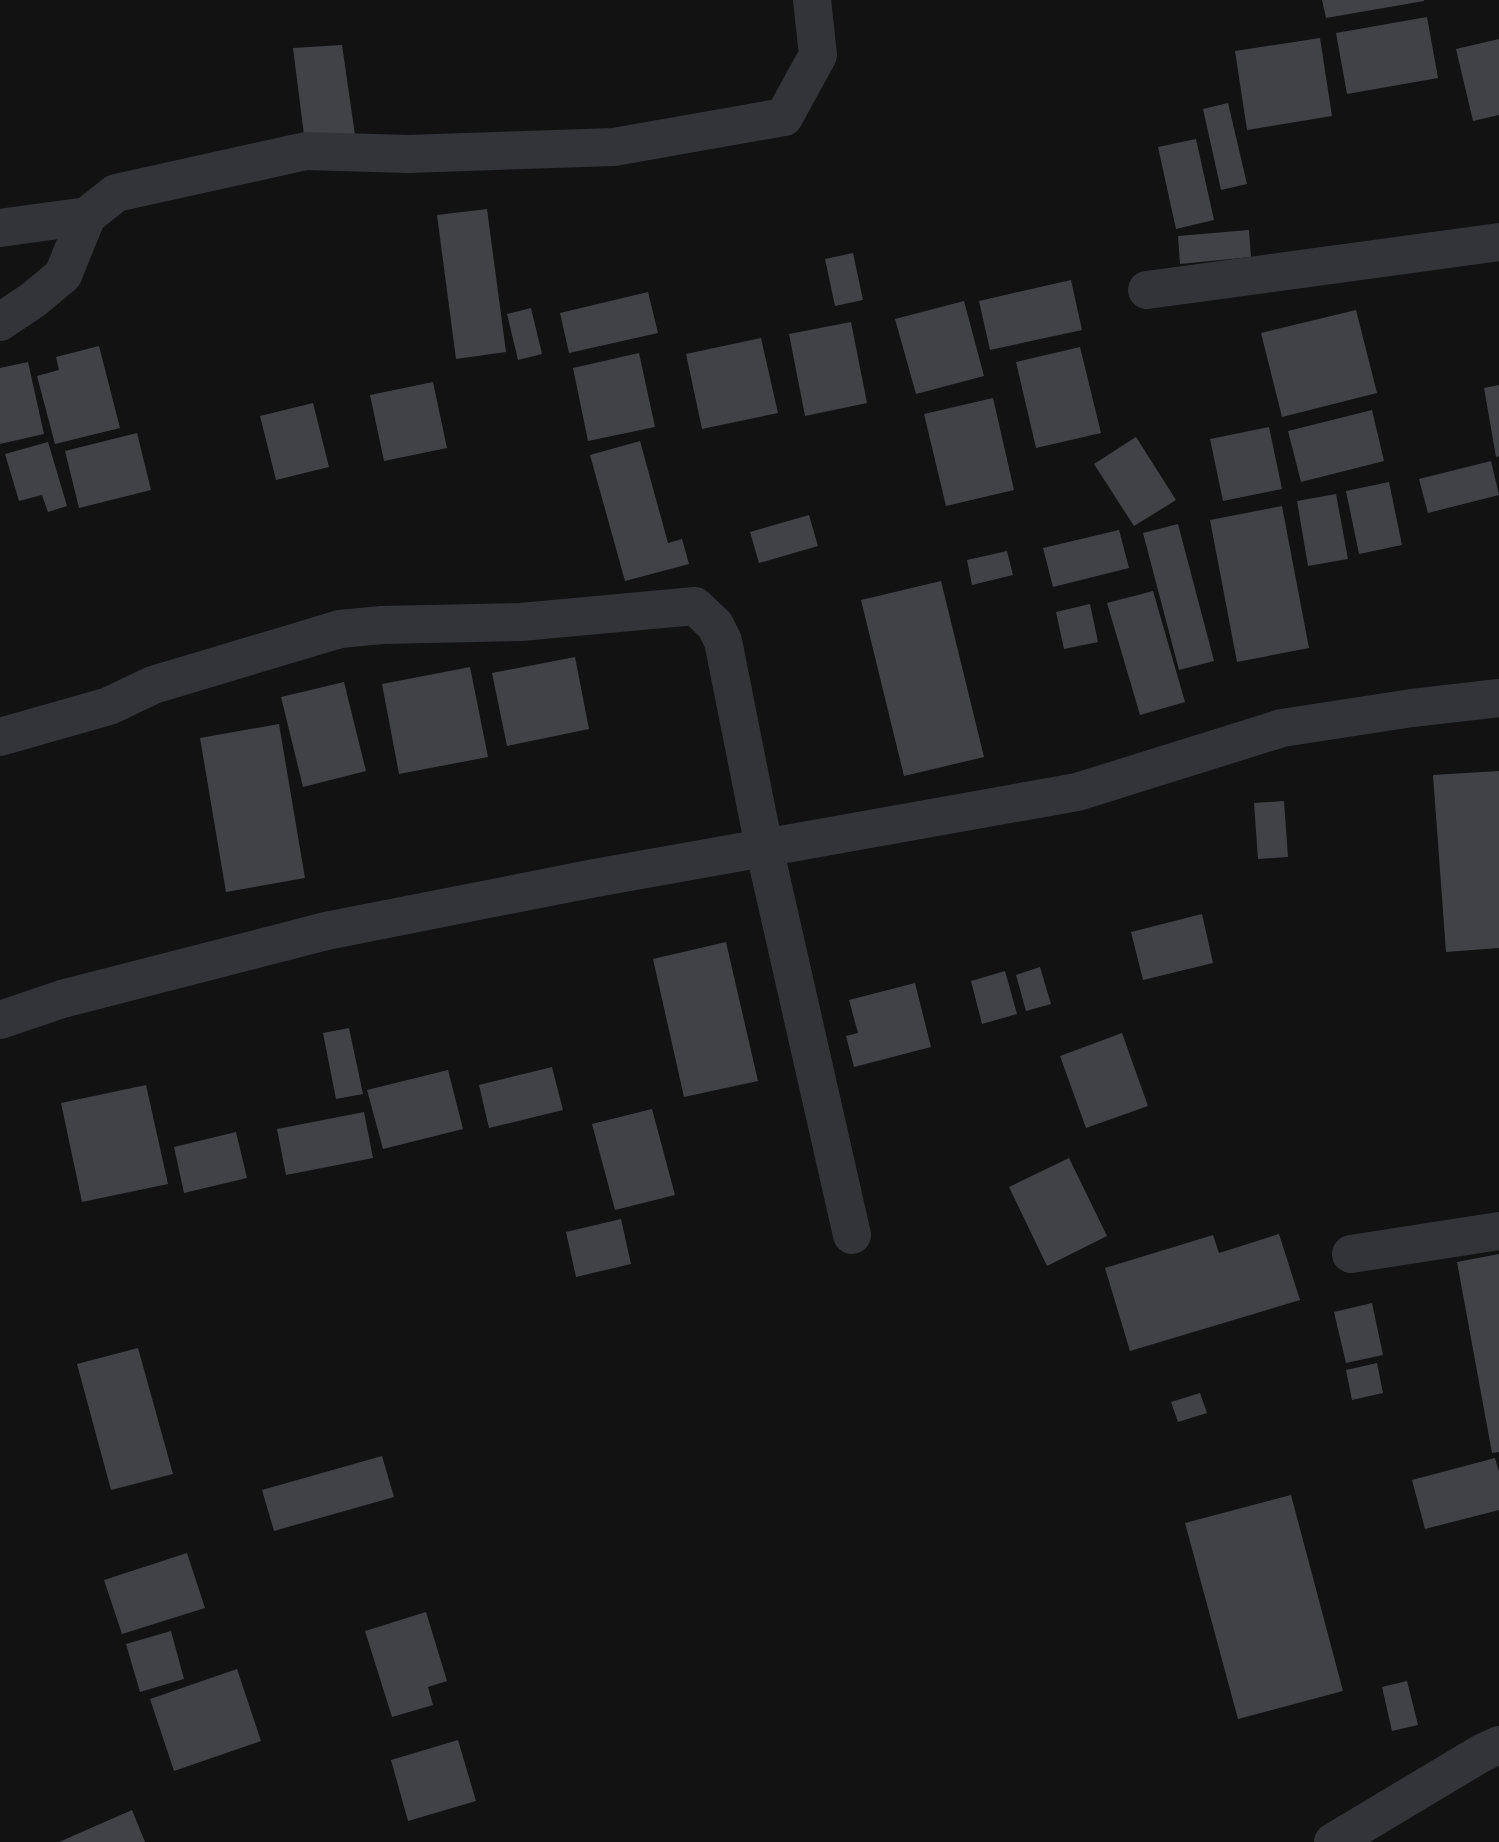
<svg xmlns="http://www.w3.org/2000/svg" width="1499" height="1842" viewBox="0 0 1499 1842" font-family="Manrope,sans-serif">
<rect width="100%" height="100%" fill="#121213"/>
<!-- building -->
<g fill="#414246">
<path d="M1322,0H1424V1L1326,18Z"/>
<path d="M1427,17L1438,78L1347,94L1336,33Z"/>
<path d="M1320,38L1332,116L1247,130L1235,51Z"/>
<path d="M1499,39V115L1473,121L1456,49Z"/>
<path d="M342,45L355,135L306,151L293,48Z"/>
<path d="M1228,103L1247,184L1221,190L1203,109Z"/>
<path d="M1196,139L1214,220L1176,229L1158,147Z"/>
<path d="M487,209L506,352L456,359L437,215Z"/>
<path d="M1249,230L1251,257L1180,264L1178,236Z"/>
<path d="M853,253L863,300L835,306L825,259Z"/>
<path d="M1071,280L1082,330L990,350L979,301Z"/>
<path d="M648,292L658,333L569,353L560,313Z"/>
<path d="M964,301L984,376L916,394L895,319Z"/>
<path d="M531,308L542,354L518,360L507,314Z"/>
<path d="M1356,310L1377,393L1282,417L1261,333Z"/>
<path d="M851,322L867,403L805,416L789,334Z"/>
<path d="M761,338L778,413L702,429L686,354Z"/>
<path d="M99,346L120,428L55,444L37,376L59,370L56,357Z"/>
<path d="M1080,347L1101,433L1036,448L1016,362Z"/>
<path d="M639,353L655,427L588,441L573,368Z"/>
<path d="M28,362L44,434L0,444V368Z"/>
<path d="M433,382L447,448L384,461L370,395Z"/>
<path d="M1499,385V456L1496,457L1484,388Z"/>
<path d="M993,398L1014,490L946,506L924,414Z"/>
<path d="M313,403L329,467L276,480L260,416Z"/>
<path d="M1372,410L1384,461L1301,482L1288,431Z"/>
<path d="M1269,427L1282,489L1223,501L1210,439Z"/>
<path d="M137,433L151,490L79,508L65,451Z"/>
<path d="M1136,437L1176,500L1134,526L1094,464Z"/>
<path d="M640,441L668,543L682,539L689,564L625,581L590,455Z"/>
<path d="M48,442L67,506L48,512L42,495L19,501L5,454Z"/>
<path d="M1491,461L1499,495L1428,513L1419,479Z"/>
<path d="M1389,482L1402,545L1359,554L1346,491Z"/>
<path d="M1336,494L1348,559L1308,566L1297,501Z"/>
<path d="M1282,506L1309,648L1237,662L1210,520Z"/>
<path d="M809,515L818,546L759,563L750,532Z"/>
<path d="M1178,524L1214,661L1179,670L1143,533Z"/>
<path d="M1119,530L1129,568L1053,587L1043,548Z"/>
<path d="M1007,551L1013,575L972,585L967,560Z"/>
<path d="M941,581L984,757L904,776L861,600Z"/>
<path d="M1153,591L1185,702L1140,715L1107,603Z"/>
<path d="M1090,604L1098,642L1064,649L1056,612Z"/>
<path d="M575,657L589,729L507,746L492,673Z"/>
<path d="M470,667L488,757L399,774L382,684Z"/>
<path d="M344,682L366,771L303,787L281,697Z"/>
<path d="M279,724L305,878L226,892L200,738Z"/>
<path d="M1499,771V948L1446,952L1433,775Z"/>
<path d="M1284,801L1288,857L1258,859L1254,803Z"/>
<path d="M1202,914L1213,963L1143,980L1131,932Z"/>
<path d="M726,942L758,1081L684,1097L653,959Z"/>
<path d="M1040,967L1051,1004L1026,1011L1016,975Z"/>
<path d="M1005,971L1017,1014L982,1024L971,981Z"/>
<path d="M915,983L931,1047L854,1067L846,1036L858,1033L849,1000Z"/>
<path d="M349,1028L363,1094L336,1099L323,1033Z"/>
<path d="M1122,1033L1148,1106L1086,1128L1060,1056Z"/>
<path d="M552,1067L563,1110L489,1128L479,1085Z"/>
<path d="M448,1070L463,1129L383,1149L367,1090Z"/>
<path d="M146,1085L168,1184L82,1202L61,1103Z"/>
<path d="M652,1109L675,1195L615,1210L592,1124Z"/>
<path d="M364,1112L373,1158L286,1175L277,1129Z"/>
<path d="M236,1132L247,1178L184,1193L174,1147Z"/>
<path d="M1069,1158L1107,1236L1047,1266L1009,1187Z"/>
<path d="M621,1219L631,1264L576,1277L566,1232Z"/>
<path d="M1279,1234L1300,1300L1130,1351L1105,1268L1213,1235L1219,1253Z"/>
<path d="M1499,1254V1452L1492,1453L1457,1262Z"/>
<path d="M1372,1303L1383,1355L1346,1363L1334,1312Z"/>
<path d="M138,1348L173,1474L111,1490L77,1364Z"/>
<path d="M1377,1363L1383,1393L1352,1400L1346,1370Z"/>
<path d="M1200,1393L1207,1413L1178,1422L1171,1402Z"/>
<path d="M382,1456L394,1497L274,1531L262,1490Z"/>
<path d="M1495,1458L1499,1472V1510L1425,1529L1412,1480Z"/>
<path d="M1291,1495L1343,1691L1238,1719L1185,1523Z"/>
<path d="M187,1553L205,1608L122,1634L104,1580Z"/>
<path d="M426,1612L447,1681L428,1687L433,1705L392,1717L365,1631Z"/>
<path d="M171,1631L184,1679L140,1692L126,1644Z"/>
<path d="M237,1669L261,1741L174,1771L150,1699Z"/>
<path d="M1407,1681L1418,1725L1392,1731L1382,1687Z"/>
<path d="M458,1740L476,1801L408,1821L391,1760Z"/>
<path d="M132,1810L145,1842H59Z"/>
</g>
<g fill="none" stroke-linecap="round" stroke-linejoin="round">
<!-- street -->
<g stroke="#333438" stroke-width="38">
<path d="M0,228L87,216"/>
<path d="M1147,290L1499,242"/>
<path d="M0,322L33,300L63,275L87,216L116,193L306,151L408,154L614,147L784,117L818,55L812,0"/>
<path d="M0,737L109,706L153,685L340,629L382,625L521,622L695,606L715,625L723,641L764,847L852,1235"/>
<path d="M0,1020L62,999L326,931L595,878L1077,792L1282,728L1412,708L1499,698"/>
<path d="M1351,1254L1499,1231"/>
<path d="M1333,1842L1480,1754L1499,1745"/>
</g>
</g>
</svg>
